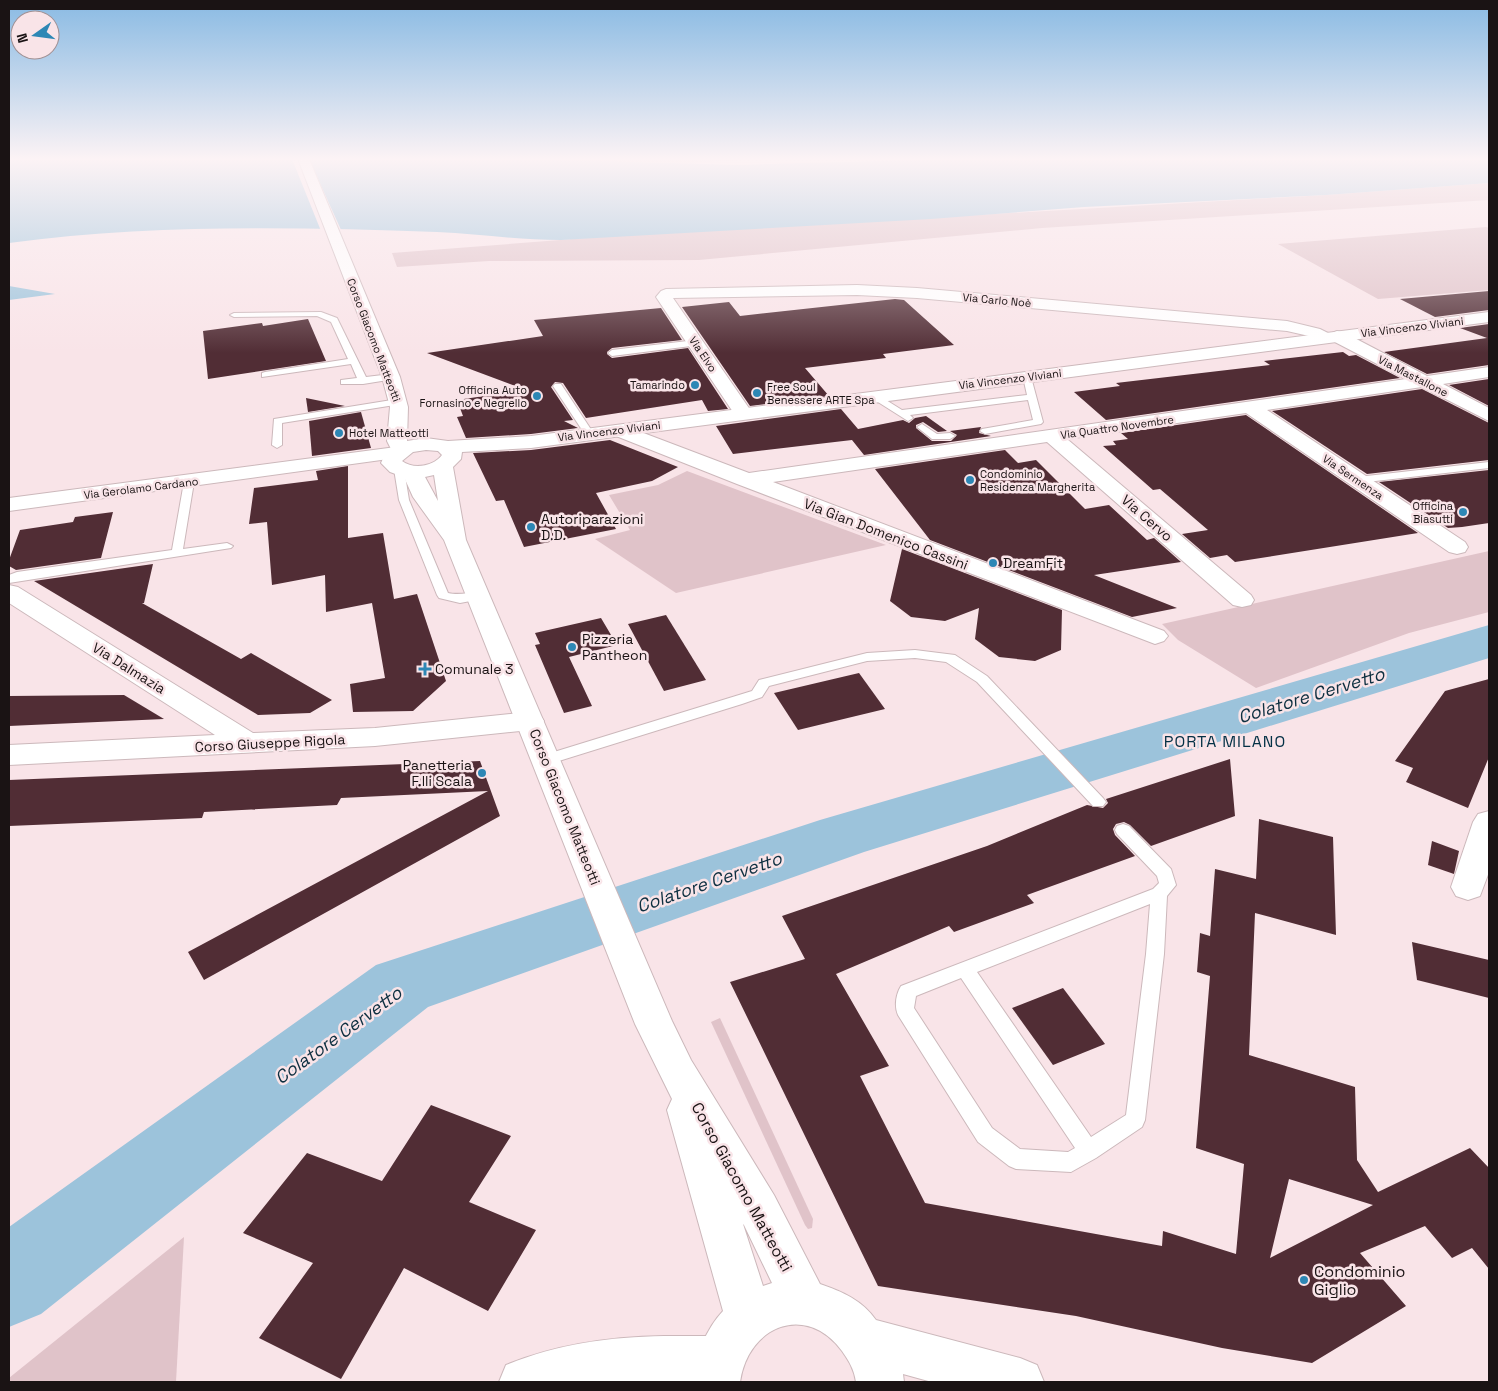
<svg xmlns="http://www.w3.org/2000/svg" width="1498" height="1391" viewBox="0 0 1498 1391" font-family="'Space Grotesk',sans-serif">
<rect width="100%" height="100%" fill="#f9e4e8"/>
<!-- green -->
<g fill="#e0c3c9">
<path d="M518,159H754C675,166 596,161 518,159Z"/>
<path d="M1489,183V200L1042,228L699,260L489,261L397,267L392,253L625,235L1326,195Z"/>
<path d="M1486,227L1489,228V290L1378,299L1278,244Z"/>
<path d="M687,471L886,545L676,593L595,539L630,530L609,495L658,485Z"/>
<path d="M1489,551V612L1409,633L1256,688L1178,640L1162,624Z"/>
<path d="M720,1018L813,1219L812,1228L808,1229L805,1225L711,1022Z"/>
<path d="M184,1237L176,1382H9V1378Z"/>
</g>
<!-- water -->
<g fill="#9cc3db">
<path d="M9,159H518L739,165L957,159H1489V183L1326,195L1084,207L931,219L561,240C520,240 478,234 437,232C294,227 150,224 9,243Z"/>
<path d="M9,286L55,294L9,300Z"/>
</g>
<!-- pier -->
<path fill="#f9e4e8" d="M292,159H309L342,232L321,231Z"/>
<g fill="none" stroke-linecap="round" stroke-linejoin="round">
<!-- river -->
<path fill="#9cc3db" fill-rule="evenodd" d="M1489,625V658L864,852L428,1007L41,1314L9,1327V1227L376,965L820,820Z"/>
</g>
<!-- building -->
<g fill="#512d35" fill-rule="evenodd">
<path d="M1489,291V310L1435,317L1400,299Z"/>
<path d="M895,299L904,300L954,345L883,354L886,358L805,368L829,396L750,406L682,307L729,302L740,316Z"/>
<path d="M661,308L682,340L612,348L607,352V354L612,358L688,348L728,409L708,411L702,400L586,418L563,383L555,382L551,387L573,420L564,421L578,428L531,434L466,438L457,417L463,416L457,400L526,390L427,353L543,336L534,320Z"/>
<path d="M308,319L326,361L208,379L203,331L262,323L263,326Z"/>
<path d="M1489,324V365L1427,374L1384,352L1487,338L1460,328Z"/>
<path d="M1343,352L1349,356L1356,355L1400,378L1106,420L1074,392L1120,386L1116,383L1270,365L1264,361Z"/>
<path d="M1489,379V406L1449,385Z"/>
<path d="M1422,389L1489,423V460L1367,474L1272,411Z"/>
<path d="M306,398L345,406L308,412Z"/>
<path d="M841,409L858,429L903,420L909,423L915,418L926,416L947,431L938,432L923,422L916,425V428L932,441H951L957,435L950,431L981,427L979,433L991,436L864,455L852,440L733,454L716,426Z"/>
<path d="M361,412L371,448L312,456L309,421Z"/>
<path d="M1246,415L1418,533L1235,562L1227,555L1210,558L1182,534L1208,530L1160,489L1153,490L1103,446L1116,445L1113,441L1128,439L1121,433Z"/>
<path d="M610,440L678,467L652,481L596,493L616,529L524,547L504,500L496,501L473,453L531,450Z"/>
<path d="M1005,450L1018,463L1036,460L1085,509L1109,505L1147,540L1154,538L1181,562L1094,575L1177,608L1132,617L930,540L875,469Z"/>
<path d="M348,466V538L383,533L394,599L417,594L446,681L413,711L353,712L350,684L385,678L372,603L326,612L325,575L272,585L267,522L249,524L254,488L318,480L316,471Z"/>
<path d="M1489,470V523L1462,527L1448,528L1379,482Z"/>
<path d="M113,512L101,558L16,570L9,566V560L20,530L73,522L75,517Z"/>
<path d="M902,549L1062,610L1061,650L1035,661L999,657L975,639L979,608L945,621L911,617L890,601Z"/>
<path d="M153,564L144,603H142L241,659L251,653L332,700L310,713L258,715L34,581Z"/>
<path d="M666,615L706,680L664,691L628,624Z"/>
<path d="M601,618L617,645L569,657L592,706L564,713L535,645L540,644L535,633Z"/>
<path d="M859,673L885,709L798,730L774,693Z"/>
<path d="M1489,679V757L1468,808L1406,782L1413,768L1395,761L1445,691Z"/>
<path d="M124,695L164,719L9,726V696Z"/>
<path d="M1230,759L1235,816L1151,846L1130,825L1124,822L1116,824L1113,829L1115,835L1135,856L1027,895L1034,903L954,932L949,926L836,974L889,1066L860,1076L925,1203L1162,1246L1163,1231L1236,1254L1244,1164L1196,1148L1210,976L1197,972L1200,933L1210,936L1215,869L1256,879L1259,819L1333,837L1336,935L1255,913L1249,1055L1355,1087L1357,1160L1378,1192L1470,1148L1489,1168V1269L1472,1248L1452,1258L1425,1226L1360,1253L1406,1306L1312,1363L1222,1348L1076,1316L878,1286L730,982L805,959L782,916L987,846L1087,805L1103,808L1108,803L1106,799ZM1289,1179L1373,1205L1270,1258Z"/>
<path d="M480,761L500,816L204,980L188,952L488,791L341,798L337,805L204,812L202,818L9,826V780Z"/>
<path d="M1432,841L1459,851L1454,874L1428,865Z"/>
<path d="M1412,942L1489,960V998L1417,980Z"/>
<path d="M1063,988L1105,1044L1053,1065L1012,1008Z"/>
<path d="M431,1105L511,1136L469,1202L536,1230L488,1311L404,1268L341,1379L259,1338L313,1263L243,1233L307,1153L382,1181Z"/>
</g>
<g fill="none" stroke-linecap="round" stroke-linejoin="round">
<defs>
<g id="service">
<path d="M321,312L337,318L366,377L391,374L394,375V379L363,384H341V380L357,378L351,364L262,377V373L265,372L348,359L331,322L317,316L234,317L230,315L234,313Z"/>
<path d="M696,340L699,341V345L612,356L608,353L612,350Z"/>
<path d="M1027,374L1031,377L1043,422L1041,424L985,434L980,431L982,429L1033,420L1028,400L910,415L913,418L908,421L870,397L878,395L902,410L1027,395L1023,377Z"/>
<path d="M555,384H561L594,434L592,436H586L553,386Z"/>
<path d="M398,399L401,400V404L282,423V445L277,448L272,445L274,419Z"/>
<path d="M922,424L937,434L950,433L955,436L950,439H932L917,427Z"/>
<path d="M1489,462V468L1358,483L1353,480L1358,477Z"/>
<path d="M399,466L404,469L409,500L448,593C462,596 471,591 481,593L483,596L481,599L460,603L439,598L437,595L399,500L394,469Z"/>
<path d="M189,479L194,482L183,549L227,543L233,546L231,548L9,583V575L17,572L172,550L184,482Z"/>
<path d="M915,650L955,655L987,676L1103,798L1106,802L1103,806H1093L977,682L946,662L915,658L867,661L769,686L762,697L742,704L546,765L539,760L541,756L752,691L759,680L867,653Z"/>
<path d="M1123,824L1129,826L1171,869L1176,885L1167,896L1164,954L1145,1120L1142,1127L1096,1158L1071,1172L1016,1169L1009,1166L978,1142L898,1015C894,1006 896,994 901,986L1153,889L1159,883L1157,876L1117,834L1115,830L1117,826ZM1150,904L1146,954L1126,1115L1091,1137L977,972ZM961,978L1075,1148L1068,1152L1020,1149L992,1128L914,1008L916,996Z"/>
</g>
<g id="minor">
<path d="M857,285L917,288L1287,321L1320,329L1330,334L1337,331L1343,332L1427,376L1489,367V377L1443,384L1489,408V421L1422,387L1267,410L1465,542L1468,547L1465,552L1457,554L1449,552L1246,413L1067,439L1251,595L1254,600L1251,605L1242,607L1233,605L1047,442L773,482L1164,631L1168,636L1164,641L1155,644L737,484L611,434L608,430L611,426H625L749,473L1406,379L1331,340L1324,343L1309,336L1287,331L917,298L857,295L673,298L753,414L751,418H737L656,297L661,291L666,289Z"/>
<path d="M9,585L18,587L253,733L375,728L530,712L540,715L544,721L540,727L530,730L375,746L9,765V745L215,735L9,603Z"/>
<path d="M1489,811V872L1480,896L1468,900L1456,896L1451,887L1473,822L1478,814Z"/>
<path d="M664,1336H720L737,1343L744,1360L737,1377L724,1382H499L506,1365C557,1344 609,1337 664,1336Z"/>
</g>
<path id="tertiary" d="M396,447L403,449L406,453L403,457L9,511V498Z"/>
<path id="secondary" d="M298,159H309L400,377L408,407L407,441L426,438L448,441L531,436L1489,312V322L531,448L462,452L461,459L453,467L466,540L672,1021L691,1060L774,1195L820,1284C843,1292 862,1300 876,1320L1020,1358L1037,1365L1044,1382H932L903,1374L904,1382H856C854,1369 849,1361 842,1351C806,1302 748,1326 740,1382H692C695,1357 706,1329 723,1311L667,1110L672,1099L635,1024L444,540L413,497L404,477L390,472L381,463L386,452L391,449L387,441L390,407L382,377ZM426,450L438,451L442,455C434,466 414,470 402,461L413,452ZM434,475L438,501L425,477ZM743,1224L744,1225L772,1283L763,1286Z"/>
</defs>
<!-- service casing -->
<use href="#service" stroke="#ccb8bb" stroke-width="2"/>
<!-- minor casing -->
<use href="#minor" stroke="#ccb8bb" stroke-width="2"/>
<!-- tertiary casing -->
<use href="#tertiary" stroke="#ccb8bb" stroke-width="2"/>
<!-- secondary casing -->
<use href="#secondary" stroke="#ccb8bb" stroke-width="2"/>
<!-- service -->
<use href="#service" fill="#fff" fill-rule="evenodd"/>
<!-- minor -->
<use href="#minor" fill="#fff" fill-rule="evenodd"/>
<!-- tertiary -->
<use href="#tertiary" fill="#fff" fill-rule="evenodd"/>
<!-- secondary -->
<use href="#secondary" fill="#fff" fill-rule="evenodd"/>
</g>
<!-- sky -->
<linearGradient id="sky" x2="0" y2="1"><stop stop-color="#89bae3"/><stop offset="0.45" stop-color="#fcf3f5"/><stop offset="1" stop-color="#fcf3f5" stop-opacity="0"/></linearGradient>
<rect width="1498" height="353" fill="url(#sky)"/>
<!-- markers -->
<g fill="#2d87b5" stroke="#f9e4e8" stroke-width="2">
<circle cx="695" cy="385" r="5"/>
<circle cx="757" cy="393" r="5"/>
<circle cx="537" cy="396" r="5"/>
<circle cx="339" cy="433" r="5"/>
<circle cx="970" cy="480" r="5"/>
<circle cx="1463" cy="512" r="5"/>
<circle cx="531" cy="527" r="5"/>
<circle cx="993" cy="563" r="5"/>
<circle cx="572" cy="647" r="5"/>
<path d="M422.5 661.5h5v5h5v5h-5v5h-5v-5h-5v-5h5z"/>
<circle cx="482" cy="773" r="5"/>
<circle cx="1304" cy="1280" r="5"/>
</g>
<g text-anchor="middle" dominant-baseline="central" stroke-width="5" stroke-linejoin="round" paint-order="stroke">
<!-- far-street labels -->
<g font-size="11" fill="#1a1314" stroke="#f9e4e8">
<text transform="translate(997 300) rotate(5)">Via Carlo Noè</text>
<text transform="translate(1412 327) rotate(-7)">Via Vincenzo Viviani</text>
<text transform="translate(374 340) rotate(69)">Corso Giacomo Matteotti</text>
<text transform="translate(703 354) rotate(56)">Via Elvo</text>
<text transform="translate(1413 376) rotate(27)">Via Mastallone</text>
<text transform="translate(1010 379) rotate(-7)">Via Vincenzo Viviani</text>
<text transform="translate(1117 427) rotate(-8)">Via Quattro Novembre</text>
<text transform="translate(609 431) rotate(-7)">Via Vincenzo Viviani</text>
<text transform="translate(1353 477) rotate(34)">Via Sermenza</text>
<text transform="translate(141 488) rotate(-7)">Via Gerolamo Cardano</text>
</g>
<!-- far-poi labels -->
<g font-size="11" fill="#1a1314" stroke="#f9e4e8" text-anchor="end">
<text x="685" y="385">Tamarindo</text>
<text x="767" y="387" text-anchor="start">Free Soul<tspan x="767" dy="13">Benessere ARTE Spa</tspan></text>
<text x="527" y="390">Officina Auto<tspan x="527" dy="13">Fornasino e Negrello</tspan></text>
<text x="349" y="433" text-anchor="start">Hotel Matteotti</text>
<text x="980" y="474" text-anchor="start">Condominio<tspan x="980" dy="13">Residenza Margherita</tspan></text>
<text x="1453" y="506">Officina<tspan x="1453" dy="13">Biasutti</tspan></text>
</g>
<!-- street labels -->
<g font-size="14" fill="#1a1314" stroke="#f9e4e8">
<text transform="translate(1147 518) rotate(41)">Via Cervo</text>
<text transform="translate(886 534) rotate(21)">Via Gian Domenico Cassini</text>
<text transform="translate(129 668) rotate(32)">Via Dalmazia</text>
<text transform="translate(270 743) rotate(-3)">Corso Giuseppe Rigola</text>
<text transform="translate(565 807) rotate(68)">Corso Giacomo Matteotti</text>
</g>
<!-- poi labels -->
<g font-size="14" fill="#1a1314" stroke="#f9e4e8" text-anchor="start">
<text x="541" y="519">Autoriparazioni<tspan x="541" dy="16">D.D.</tspan></text>
<text x="1003" y="563">DreamFit</text>
<text x="582" y="639">Pizzeria<tspan x="582" dy="16">Pantheon</tspan></text>
<text x="435" y="669">Comunale 3</text>
<text x="472" y="765" text-anchor="end">Panetteria<tspan x="472" dy="16">F.lli Scala</tspan></text>
</g>
<!-- quarter labels -->
<g font-size="16" letter-spacing="1" fill="#033045" stroke="#f9e4e8">
<text x="1225" y="741">PORTA MILANO</text>
</g>
<!-- near-street labels -->
<g font-size="16" fill="#1a1314" stroke="#f9e4e8">
<text transform="translate(742 1187) rotate(61)">Corso Giacomo Matteotti</text>
</g>
<!-- near-poi labels -->
<g font-size="16" fill="#1a1314" stroke="#f9e4e8" text-anchor="start">
<text x="1314" y="1271">Condominio<tspan x="1314" dy="18">Giglio</tspan></text>
</g>
<!-- near-water labels -->
<g font-size="18" font-style="italic" fill="#0d2f40" stroke="#f9e4e8">
<text transform="translate(1311 695) rotate(-17)">Colatore Cervetto</text>
<text transform="translate(709 882) rotate(-19)">Colatore Cervetto</text>
<text transform="translate(338 1035) rotate(-36)">Colatore Cervetto</text>
</g>
</g>
<!-- border -->
<rect width="1498" height="1391" fill="none" stroke="#1a1314" stroke-width="20"/>
<!-- north arrow -->
<g transform="translate(35 35) rotate(256)"><circle r="24" fill="#f9e4e8" stroke="#a09093"/>
<path d="M0-4L9 19L0 12L-9 19Z" fill="#2d87b5"/>
<text y="-8" font-size="14" font-weight="bold" text-anchor="middle" fill="#1a1314">N</text>
</g>
</svg>
